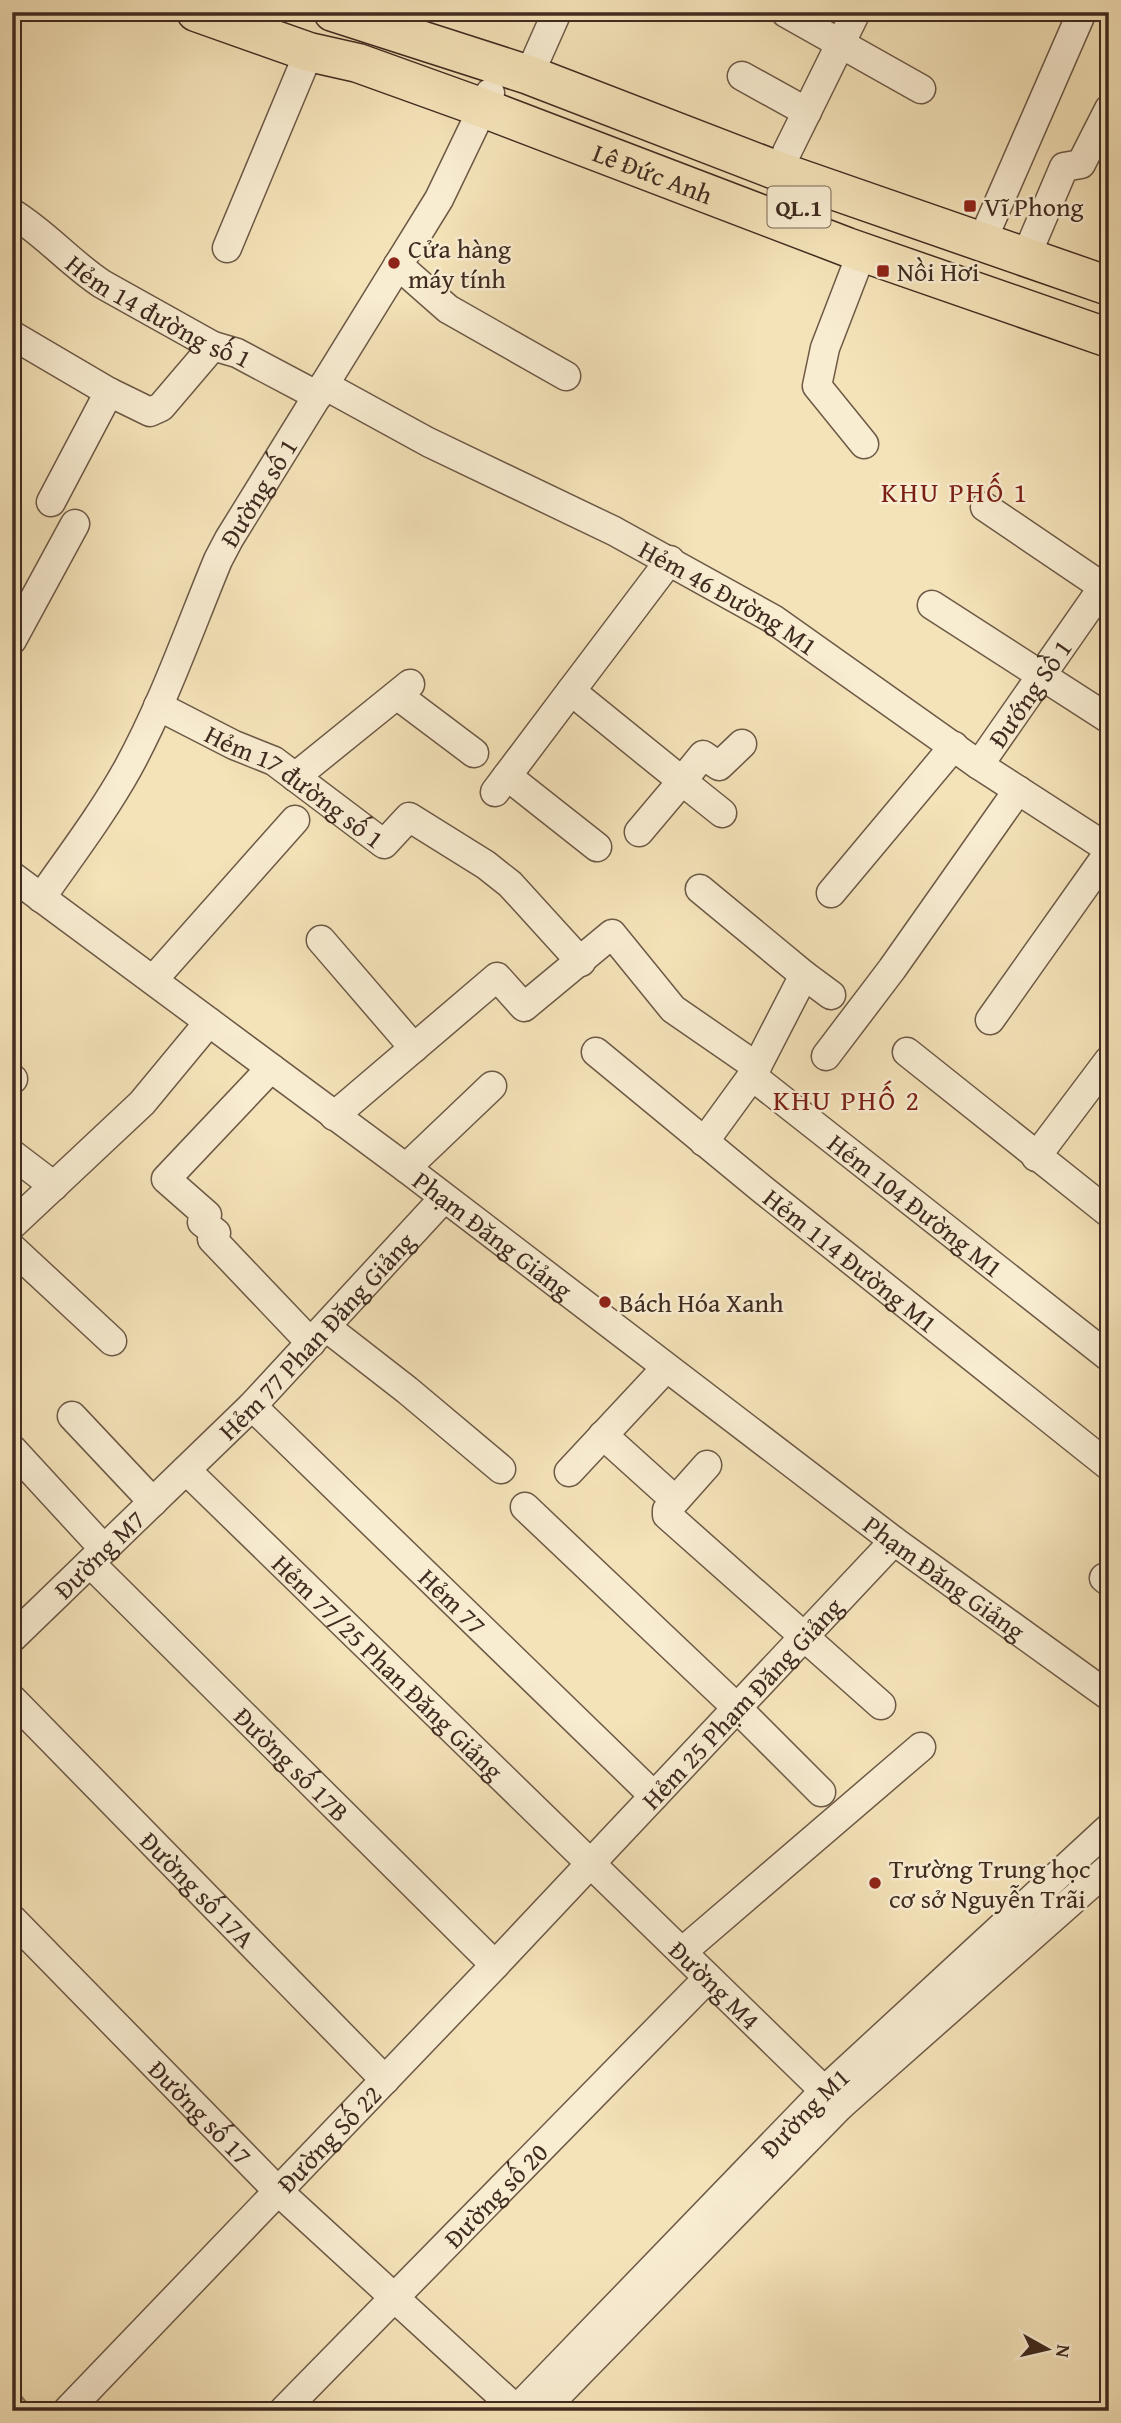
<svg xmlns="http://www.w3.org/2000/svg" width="1121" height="2423" viewBox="0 0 1121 2423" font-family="'Gentium Book Plus',serif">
<rect width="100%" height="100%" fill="#f4e2b8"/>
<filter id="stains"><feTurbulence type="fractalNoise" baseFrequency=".00286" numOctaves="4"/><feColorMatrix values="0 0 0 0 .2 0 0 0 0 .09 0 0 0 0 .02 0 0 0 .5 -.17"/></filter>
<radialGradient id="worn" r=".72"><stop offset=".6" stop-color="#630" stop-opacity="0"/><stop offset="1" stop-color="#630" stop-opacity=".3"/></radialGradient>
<!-- green -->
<path fill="#d5c39e" stroke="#8a775f" stroke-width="2" d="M12,2386L34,2411H12Z"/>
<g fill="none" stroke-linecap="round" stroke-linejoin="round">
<defs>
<g id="minor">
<path d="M786,13L921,89"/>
<path d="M529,75L557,12"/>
<path d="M742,76L807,112"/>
<path d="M787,152L856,12"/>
<path id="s1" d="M12,213C45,233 70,263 102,284L213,346L237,353L318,396"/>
<path d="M989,225L1082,12"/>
<path d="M1033,240L1064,167L1081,164L1109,109"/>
<path d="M227,248L309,52"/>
<path d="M862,252L825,348L817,386L864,444"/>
<path d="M398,265L448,309L566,376"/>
<path d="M12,335L109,392L150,412L161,407L213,346"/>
<path id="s2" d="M324,385L428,442L614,531L773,619L979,765L1109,849"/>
<path d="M51,502L109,392"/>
<path d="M985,507L1103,587L1109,588"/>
<path d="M932,605L1109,719"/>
<path d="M12,640L75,524"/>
<path d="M397,695L474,753"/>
<path id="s3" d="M158,706L234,745L274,761L384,844L409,817L486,865L510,884L581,962"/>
<path id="s4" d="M979,765L1103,587"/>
<path d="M507,776L597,847"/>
<path d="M295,777L410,684"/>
<path d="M495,792L571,691"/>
<path d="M722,813L682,781L703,755L719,766L742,744"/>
<path d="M639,832L682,781L571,691L670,560"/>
<path id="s5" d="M12,876L406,1168L894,1541L1109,1696"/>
<path id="s6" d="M700,889L804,975L752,1076L1109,1357"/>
<path d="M831,893L954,746"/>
<path id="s7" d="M41,898C71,855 103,813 128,768C164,702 189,630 218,560L229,539L439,199L490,93"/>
<path d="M321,940L414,1048"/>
<path d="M804,975L831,995"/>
<path d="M153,980L295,820"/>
<path d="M990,1020L1109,852"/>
<path id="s8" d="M596,1052L762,1189L1109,1466"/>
<path d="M907,1052L1109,1213"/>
<path d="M826,1056L892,969L1018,790"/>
<path d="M271,1068L166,1179L207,1215L202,1222L216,1233L212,1239L311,1343"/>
<path d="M12,1079H13"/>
<path d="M334,1116L497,977L524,1007L612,934L673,1009L757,1067"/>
<path d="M704,1142L752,1076"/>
<path d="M12,1154L54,1186"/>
<path d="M1036,1157L1109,1060"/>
<path d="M406,1168L492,1086"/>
<path d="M12,1225L142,1103L209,1022"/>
<path d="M12,1248L112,1341"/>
<path d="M326,1327L407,1390L501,1469"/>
<path id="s9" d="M252,1406L654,1796"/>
<path d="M72,1416L153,1502"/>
<path d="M603,1435L675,1500"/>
<path d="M12,1449L104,1549"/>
<path d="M707,1465L667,1510V1515L881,1705"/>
<path id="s10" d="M186,1470L840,2106"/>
<path d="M569,1472L666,1368"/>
<path d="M525,1507L737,1708L821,1792"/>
<path id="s11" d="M90,1563L495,1965"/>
<path d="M1104,1578L1109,1582"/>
<path id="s12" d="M12,1638L252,1406L444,1198"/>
<path id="s13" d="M12,1699L385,2080"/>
<path id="s14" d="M12,1919L278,2191L518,2411"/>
<path d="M682,1952L921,1747"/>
<path id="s15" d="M67,2411L495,1965L894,1541"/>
<path id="s16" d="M283,2411L708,1978"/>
<path id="s17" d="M515,2411L825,2090L1109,1828"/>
<path d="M542,2411L840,2106L1109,1868"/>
</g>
<g id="highway">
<path id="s18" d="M196,12L309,52L358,63L483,108L847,247L1109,338"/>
<path d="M333,12L529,75L778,171L1109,286"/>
</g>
</defs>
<!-- minor casing -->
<use href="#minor" stroke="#6d5946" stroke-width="31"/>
<!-- highway casing -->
<use href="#highway" stroke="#402b20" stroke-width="41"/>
<!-- minor -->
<use href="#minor" stroke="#f8ecd1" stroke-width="28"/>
<!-- highway -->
<use href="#highway" stroke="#f4e2b8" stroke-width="38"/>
</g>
<!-- markers -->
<g fill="#8f2418" stroke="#f8ecd1" stroke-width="2.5">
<rect x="963" y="199" width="14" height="14" rx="3.5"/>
<circle cx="394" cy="263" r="7"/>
<rect x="876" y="264" width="14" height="14" rx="3.5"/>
<circle cx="605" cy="1302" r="7"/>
<circle cx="875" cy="1883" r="7"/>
</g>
<g text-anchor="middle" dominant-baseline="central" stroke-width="5" stroke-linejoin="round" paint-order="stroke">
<!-- shield labels -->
<rect fill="#f8ecd1" stroke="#776555" stroke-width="2" x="767.5" y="186.5" width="63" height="41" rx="5"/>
<g font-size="24" font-weight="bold" fill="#402b20">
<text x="799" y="207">QL.1</text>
</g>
<!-- street labels -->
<g font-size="26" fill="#402b20" stroke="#f8ecd1">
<text stroke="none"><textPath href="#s18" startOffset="485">Lê Đức Anh</textPath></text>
<text stroke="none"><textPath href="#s1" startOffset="178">Hẻm 14 đường số 1</textPath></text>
<text stroke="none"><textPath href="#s7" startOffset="462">Đường số 1</textPath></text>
<text stroke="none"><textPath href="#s2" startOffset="457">Hẻm 46 Đường M1</textPath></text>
<text stroke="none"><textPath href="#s4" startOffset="88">Đướng Sồ 1</textPath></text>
<text stroke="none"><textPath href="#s3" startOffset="159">Hẻm 17 đường số 1</textPath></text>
<text stroke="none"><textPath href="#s6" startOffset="457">Hẻm 104 Đường M1</textPath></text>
<text stroke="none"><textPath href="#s5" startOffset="600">Phạm Đăng Giảng</textPath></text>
<text stroke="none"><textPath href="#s8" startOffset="329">Hẻm 114 Đường M1</textPath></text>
<text stroke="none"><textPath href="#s12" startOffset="429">Hẻm 77 Phan Đăng Giảng</textPath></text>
<text stroke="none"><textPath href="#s12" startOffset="121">Đường M7</textPath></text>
<text stroke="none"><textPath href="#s5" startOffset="1167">Phạm Đăng Giảng</textPath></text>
<text stroke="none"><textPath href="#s9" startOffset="280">Hẻm 77</textPath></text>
<text stroke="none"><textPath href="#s10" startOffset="282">Hẻm 77/25 Phan Đăng Giảng</textPath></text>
<text stroke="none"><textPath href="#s15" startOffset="978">Hẻm 25 Phạm Đăng Giảng</textPath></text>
<text stroke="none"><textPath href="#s11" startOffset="285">Đường số 17B</textPath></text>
<text stroke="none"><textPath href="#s13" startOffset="266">Đường số 17A</textPath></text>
<text stroke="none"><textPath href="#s10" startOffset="738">Đường M4</textPath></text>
<text stroke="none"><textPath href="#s14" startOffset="270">Đường số 17</textPath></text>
<text stroke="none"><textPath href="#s17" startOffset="416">Đường M1</textPath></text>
<text stroke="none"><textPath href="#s15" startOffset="378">Đường Số 22</textPath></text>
<text stroke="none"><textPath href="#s16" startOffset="303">Đường số 20</textPath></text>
</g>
<!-- poi labels -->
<g font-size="26" fill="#402b20" stroke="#f8ecd1" text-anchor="start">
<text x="984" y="206">Vĩ Phong</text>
<text x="408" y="248">Cửa hàng<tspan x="408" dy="30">máy tính</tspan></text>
<text x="897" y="271">Nồi Hơi</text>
<text x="619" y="1302">Bách Hóa Xanh</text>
<text x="889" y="1868">Trường Trung học<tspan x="889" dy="30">cơ sở Nguyễn Trãi</tspan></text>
</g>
<!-- neighbourhood labels -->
<g font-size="28" letter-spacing="2" fill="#7a1f14" stroke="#f8ecd1">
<text x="955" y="491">KHU PHỐ 1</text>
<text x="847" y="1099">KHU PHỐ 2</text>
</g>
</g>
<!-- margin -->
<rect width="1121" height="2423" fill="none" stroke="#f4e2b8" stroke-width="42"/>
<rect x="14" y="14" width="1093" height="2395" fill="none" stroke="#402b20" stroke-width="3.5"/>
<rect x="21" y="21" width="1079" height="2381" fill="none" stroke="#402b20" stroke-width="2"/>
<!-- north arrow -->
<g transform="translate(1047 2349) rotate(98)" stroke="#f8ecd1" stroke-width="5" paint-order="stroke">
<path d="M0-5L12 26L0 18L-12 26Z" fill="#402b20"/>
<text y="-10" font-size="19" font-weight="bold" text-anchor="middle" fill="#402b20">N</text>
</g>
<rect width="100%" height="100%" filter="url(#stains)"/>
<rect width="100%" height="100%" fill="url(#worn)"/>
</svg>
